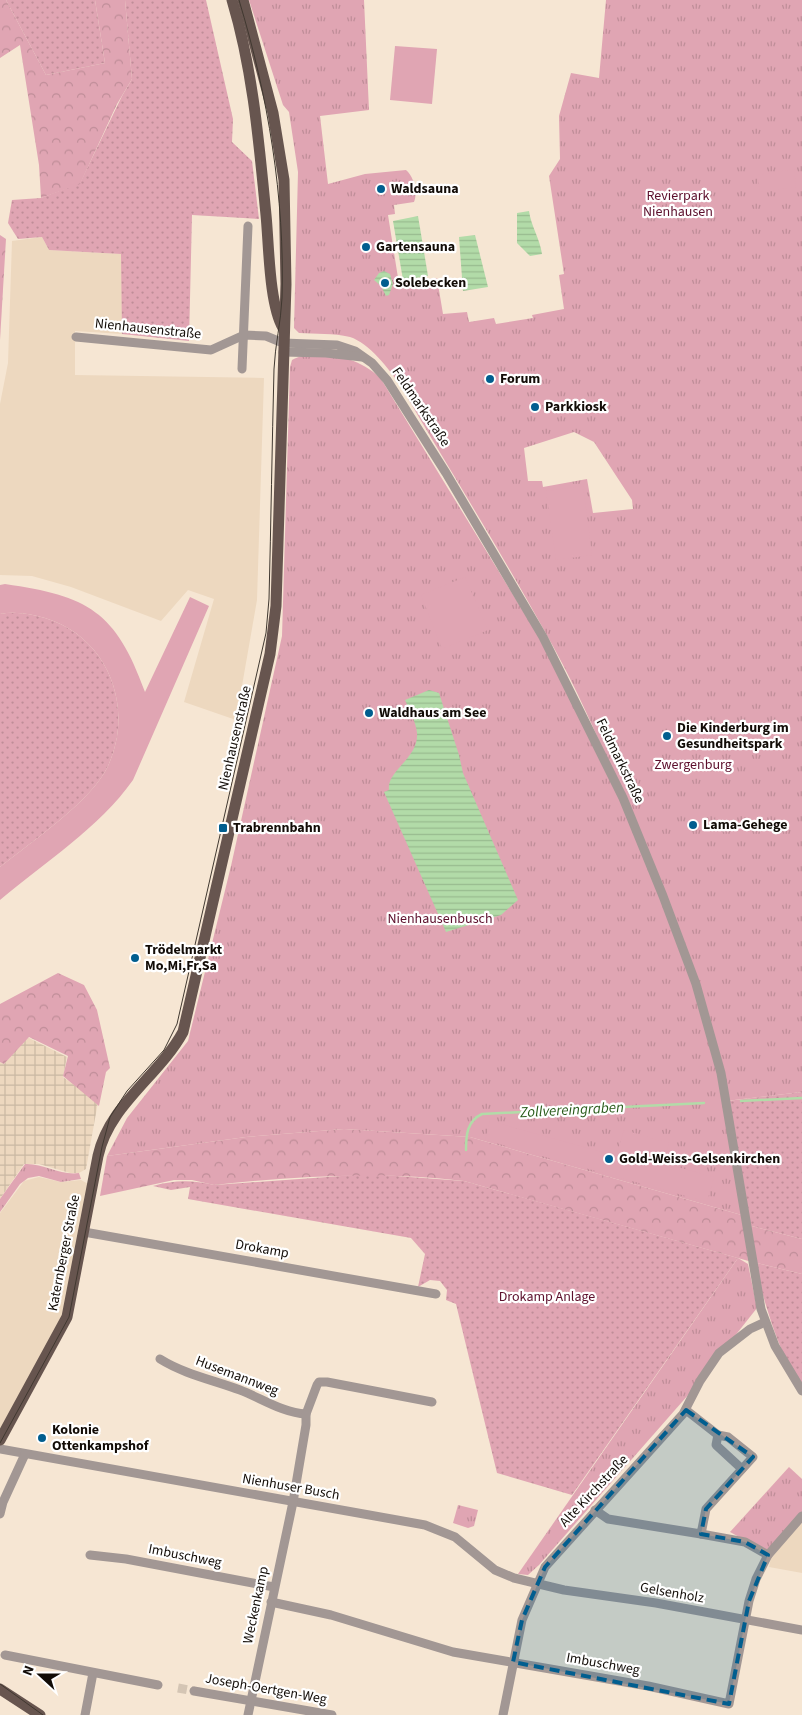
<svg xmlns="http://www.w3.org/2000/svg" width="802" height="1715" viewBox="0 0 802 1715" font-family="'Source Sans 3',sans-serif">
<defs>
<pattern id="industrial-grid" width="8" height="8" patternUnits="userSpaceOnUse" patternTransform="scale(1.25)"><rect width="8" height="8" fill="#edd8bf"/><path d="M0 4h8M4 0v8" fill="none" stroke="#cab8a3"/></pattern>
<pattern id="grass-dots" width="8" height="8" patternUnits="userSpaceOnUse" patternTransform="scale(1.25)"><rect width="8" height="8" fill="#e0a5b3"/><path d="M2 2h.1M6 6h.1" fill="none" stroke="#bf8d98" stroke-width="1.8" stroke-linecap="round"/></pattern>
<pattern id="forest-crowns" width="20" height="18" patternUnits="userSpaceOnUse" patternTransform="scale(1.25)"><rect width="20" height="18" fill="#e0a5b3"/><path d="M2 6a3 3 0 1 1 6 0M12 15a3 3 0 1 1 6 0" fill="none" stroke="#bf8d98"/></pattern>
<pattern id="park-tufts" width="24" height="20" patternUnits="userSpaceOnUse" patternTransform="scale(1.25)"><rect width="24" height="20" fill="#e0a5b3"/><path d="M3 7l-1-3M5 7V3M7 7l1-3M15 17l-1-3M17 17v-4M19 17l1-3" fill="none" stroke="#bf8d98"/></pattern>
<pattern id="water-rules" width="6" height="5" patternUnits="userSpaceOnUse" patternTransform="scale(1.25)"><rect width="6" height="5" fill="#b2dba8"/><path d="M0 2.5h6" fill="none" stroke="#98bb8f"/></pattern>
</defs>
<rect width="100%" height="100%" fill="#f6e6d3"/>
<!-- built -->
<g fill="#edd8bf">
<path d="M42,237L49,250L122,254V334L75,331V375L264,378L257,600L236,720L184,702L214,599L188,590L161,621L71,587L32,576L0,575V404L8,363L12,241Z"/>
<path d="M39,1177L61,1182L81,1180L90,1185L64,1316L0,1438V1213L24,1181Z"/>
<path d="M802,1521V1573L769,1567L771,1558Z"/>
</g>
<!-- industrial -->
<path fill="url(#industrial-grid)" d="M27,1037L67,1057L63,1077L98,1102L86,1169L79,1173H70L39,1164H24L0,1199V1062L4,1064Z"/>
<!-- grass -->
<g fill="url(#grass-dots)">
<path d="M6,0H95L105,63L46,75Z"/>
<path d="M125,0H206L233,119L232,142L252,161L259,219L192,215L189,341L122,334L121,254L49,250L42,237L18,239L8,223L12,200L41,198L80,183L122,96L132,79Z"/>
<path d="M0,614C15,611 31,614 45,618C108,637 135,707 108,766C92,801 31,842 0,867Z"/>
<path d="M802,1092V1239L748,1225L727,1101Z"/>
<path d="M369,1174L464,1181L738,1258L572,1495L497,1473L456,1304L446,1300L447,1290L440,1281L430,1280L418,1287L425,1254L411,1238L188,1199L190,1187L171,1190L153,1186C175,1180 192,1180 214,1185Z"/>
<path d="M753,1262L802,1274V1388C775,1345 768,1310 753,1262Z"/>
</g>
<!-- forest -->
<g fill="url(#forest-crowns)">
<path d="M0,0H6L46,75L105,63L95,0H125L132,79L117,104L80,184L41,198L39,165L20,45L0,58Z"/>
<path d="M0,235L6,239L0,340Z"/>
<path d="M58,973L84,985L97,1010L110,1068L106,1072L99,1106L63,1076L68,1056L29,1037L4,1064L0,1062V1004Z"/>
<path d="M344,1129L470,1137L745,1216L752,1262L464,1181C381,1171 297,1176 214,1185L192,1180H174L100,1196L107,1156L246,1137Z"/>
<path d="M748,1225L802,1239V1274L753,1262Z"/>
</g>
<!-- park -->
<g fill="url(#park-tufts)" fill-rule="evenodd">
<path d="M249,0H364L369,110L320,116L328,184L365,174L406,170C414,177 418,192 414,202L394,205L395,214L388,215L399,284L437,278L443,314L467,312L469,322L494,318L496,324L533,318L532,315L564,309L559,275L564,274L549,176L560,159L559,116L571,73L599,78L606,0H802V1092L726,1101L745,1216L470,1137L344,1129L246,1137L107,1156L127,1118L188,1041L231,866L282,636L290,367L292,360C318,346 362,358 381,379L537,634L623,799L696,984L726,1095C713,1019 684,946 655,874C621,792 588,707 544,630C498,547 448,467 400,385C389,369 369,343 350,337C333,333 316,334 299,333L294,328L298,172L289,112L283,105ZM574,432L594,442L632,500L633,509L593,513L587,479L543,487L542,481H528L524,448Z"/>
<path d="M25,1164C43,1163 61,1176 79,1173L81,1179L61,1182L39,1176L28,1178L20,1184L0,1212V1199Z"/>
<path d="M738,1258L748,1264L757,1308L689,1394L539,1565L528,1575L518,1574Z"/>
<path d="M789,1467L802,1479V1512L767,1552L730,1532Z"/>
<path d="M458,1505L478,1510L474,1526L468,1528L453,1523Z"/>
</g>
<!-- pitch -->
<g fill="#e0a5b3">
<path d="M395,46L437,49L432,104L390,100Z"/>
<path d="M794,169L796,187L760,192L757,175Z"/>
<path d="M583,486L592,555L556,560L546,491Z"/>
<path d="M465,577L488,630L442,649L421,595Z"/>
<path d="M5,584C88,596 116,611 145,692L190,597L209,606L133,780C99,828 45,862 0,900V867C31,842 92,801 108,766C135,707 108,637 45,618C31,614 15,611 0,614V585Z"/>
<path d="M490,1121L616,1156L624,1130L669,1143L663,1163L714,1177L707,1202L485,1140Z"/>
</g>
<!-- water -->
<g fill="url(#water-rules)">
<path d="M529,211C531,226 540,239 542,254L530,256L517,243V213Z"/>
<path d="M418,216L428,276L403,280L393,221Z"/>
<path d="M475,235L488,287L463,291L459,237Z"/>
<path d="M384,271L390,274L393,284L389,295L386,296L381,286L374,280L379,273Z"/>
<path d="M429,690L439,693L459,755L463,773L518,900L501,915L446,932L384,792L389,790C386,771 419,758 417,733C416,722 409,710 405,700Z"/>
</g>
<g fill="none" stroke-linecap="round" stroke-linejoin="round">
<!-- stream -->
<g stroke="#b2dba8" stroke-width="2.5">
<path d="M741,1101L802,1098"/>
<path d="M466,1150C466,1135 467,1121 482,1114L704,1103"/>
</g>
<!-- minor-tunnel -->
<path stroke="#d4c5b4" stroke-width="9" stroke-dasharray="9 4.5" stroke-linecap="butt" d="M178,1688L194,1691"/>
<!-- minor -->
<g stroke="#a29794" stroke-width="9">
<path d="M76,337L211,350L244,335L266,336L283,343L337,345L355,351L372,363L387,380L446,473L543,637L623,798L663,896L696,984L721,1073L761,1309L775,1346L802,1391"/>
<path d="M283,352L326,353L362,357"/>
<path d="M242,369L248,226"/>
<path d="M84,1232L436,1294"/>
<path d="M160,1359C184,1374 213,1380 240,1390C261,1398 283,1413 306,1414"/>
<path d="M718,1435L716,1445L742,1469"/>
<path d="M0,1449L425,1525L455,1537L495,1570L514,1578L564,1590L656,1603L802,1630"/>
<path d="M595,1510L608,1519L701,1534L706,1509L753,1457L728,1437L718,1435L686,1410"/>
<path d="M0,1514L3,1502L25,1454"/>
<path d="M701,1534L745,1542L768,1555"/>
<path d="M90,1555L126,1559L274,1587"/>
<path d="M271,1602L331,1615L453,1652L648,1686L729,1704L749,1601L756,1579L768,1555L802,1516"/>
<path d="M5,1655L158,1685"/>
<path d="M194,1691L332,1715"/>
<path d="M85,1715L93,1673"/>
<path d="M248,1715L293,1502L306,1425V1414L317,1385L319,1382H327L432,1402"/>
<path d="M503,1715L522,1620L545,1567L683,1414L700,1381L719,1353L750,1329L765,1322"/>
</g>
<!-- major -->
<g stroke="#67554f" stroke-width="11">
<path d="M232,0C253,70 259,143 266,215C269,245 269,304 283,328"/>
<path d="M0,1440L67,1317L98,1156C109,1105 159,1076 183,1032L270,654L276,606L286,284L284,180L273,113L243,0"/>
<path d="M0,1689L40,1715"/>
</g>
<!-- tram -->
<g stroke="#403830" stroke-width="1">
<path d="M0,1443L69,1317L102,1147L110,1117L127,1091L164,1050L177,1024L266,633L269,599C271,523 272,446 274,369C275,345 281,322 282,298C285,197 268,96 239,0"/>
<path d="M0,1684L43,1715"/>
</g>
</g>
<!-- marked area -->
<path fill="#015e8f" fill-opacity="0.2" stroke="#015e8f" stroke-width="4" stroke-dasharray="10 6" stroke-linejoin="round" d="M686,1410L753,1457L706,1509L701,1534L745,1542L768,1555L749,1601L729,1704L513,1662L522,1620L545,1567Z"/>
<!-- markers -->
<g fill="#015e8f" stroke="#fff" stroke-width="2">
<circle cx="381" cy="189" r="5"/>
<circle cx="366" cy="247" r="5"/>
<circle cx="385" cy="283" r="5"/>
<circle cx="490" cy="379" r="5"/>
<circle cx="535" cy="407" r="5"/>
<circle cx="369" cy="713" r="5"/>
<circle cx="667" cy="736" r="5"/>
<circle cx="693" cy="825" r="5"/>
<rect x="218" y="823" width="10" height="10" rx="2.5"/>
<circle cx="135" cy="958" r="5"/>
<circle cx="609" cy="1159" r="5"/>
<circle cx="42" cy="1438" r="5"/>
</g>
<g text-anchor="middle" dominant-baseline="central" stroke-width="4.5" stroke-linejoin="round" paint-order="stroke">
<!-- poi labels -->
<g font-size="14" font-weight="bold" fill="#120c07" stroke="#fff" text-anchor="start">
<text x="391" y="189">Waldsauna</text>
<text x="376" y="247">Gartensauna</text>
<text x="395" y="283">Solebecken</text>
<text x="500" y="379">Forum</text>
<text x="545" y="407">Parkkiosk</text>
<text x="379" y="713">Waldhaus am See</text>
<text x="677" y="728">Die Kinderburg im<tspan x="677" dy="16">Gesundheitspark</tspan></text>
<text x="703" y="825">Lama-Gehege</text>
<text x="233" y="828">Trabrennbahn</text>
<text x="145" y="950">Trödelmarkt<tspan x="145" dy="16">Mo,Mi,Fr,Sa</tspan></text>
<text x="619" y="1159">Gold-Weiss-Gelsenkirchen</text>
<text x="52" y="1430">Kolonie<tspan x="52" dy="16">Ottenkampshof</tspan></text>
</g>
<!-- park labels -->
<g font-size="14" fill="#5c0f2c" stroke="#fff">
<text x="678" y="196">Revierpark<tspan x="678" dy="16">Nienhausen</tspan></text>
<text x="693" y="765">Zwergenburg</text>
<text x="440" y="919">Nienhausenbusch</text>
<text x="547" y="1297">Drokamp Anlage</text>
</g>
<!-- street labels -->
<g font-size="14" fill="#120c07" stroke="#fff">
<text transform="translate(148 329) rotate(6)">Nienhausenstraße</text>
<text transform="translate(421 407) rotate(56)">Feldmarkstraße</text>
<text transform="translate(235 738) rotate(-77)">Nienhausenstraße</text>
<text transform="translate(620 761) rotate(64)">Feldmarkstraße</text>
<text transform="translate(262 1249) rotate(10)">Drokamp</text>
<text transform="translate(64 1253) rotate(-79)">Katernberger Straße</text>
<text transform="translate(237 1376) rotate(21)">Husemannweg</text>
<text transform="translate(291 1487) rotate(10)">Nienhuser Busch</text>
<text transform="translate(594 1491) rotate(-47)">Alte Kirchstraße</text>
<text transform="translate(185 1556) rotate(11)">Imbuschweg</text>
<text transform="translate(672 1593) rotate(10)">Gelsenholz</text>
<text transform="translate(256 1605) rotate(-78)">Weckenkamp</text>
<text transform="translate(603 1664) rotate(10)">Imbuschweg</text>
<text transform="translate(266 1689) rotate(10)">Joseph-Oertgen-Weg</text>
</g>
<!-- water labels -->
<g font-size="15" font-style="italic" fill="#285b1a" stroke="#fff">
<text transform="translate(572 1110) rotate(-3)">Zollvereingraben</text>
</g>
</g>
<!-- north arrow -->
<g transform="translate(40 1675) rotate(291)" stroke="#ffffff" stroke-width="4" paint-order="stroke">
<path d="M0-4L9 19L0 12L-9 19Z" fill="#120c07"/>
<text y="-8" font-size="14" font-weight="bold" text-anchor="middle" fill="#120c07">N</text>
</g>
</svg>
